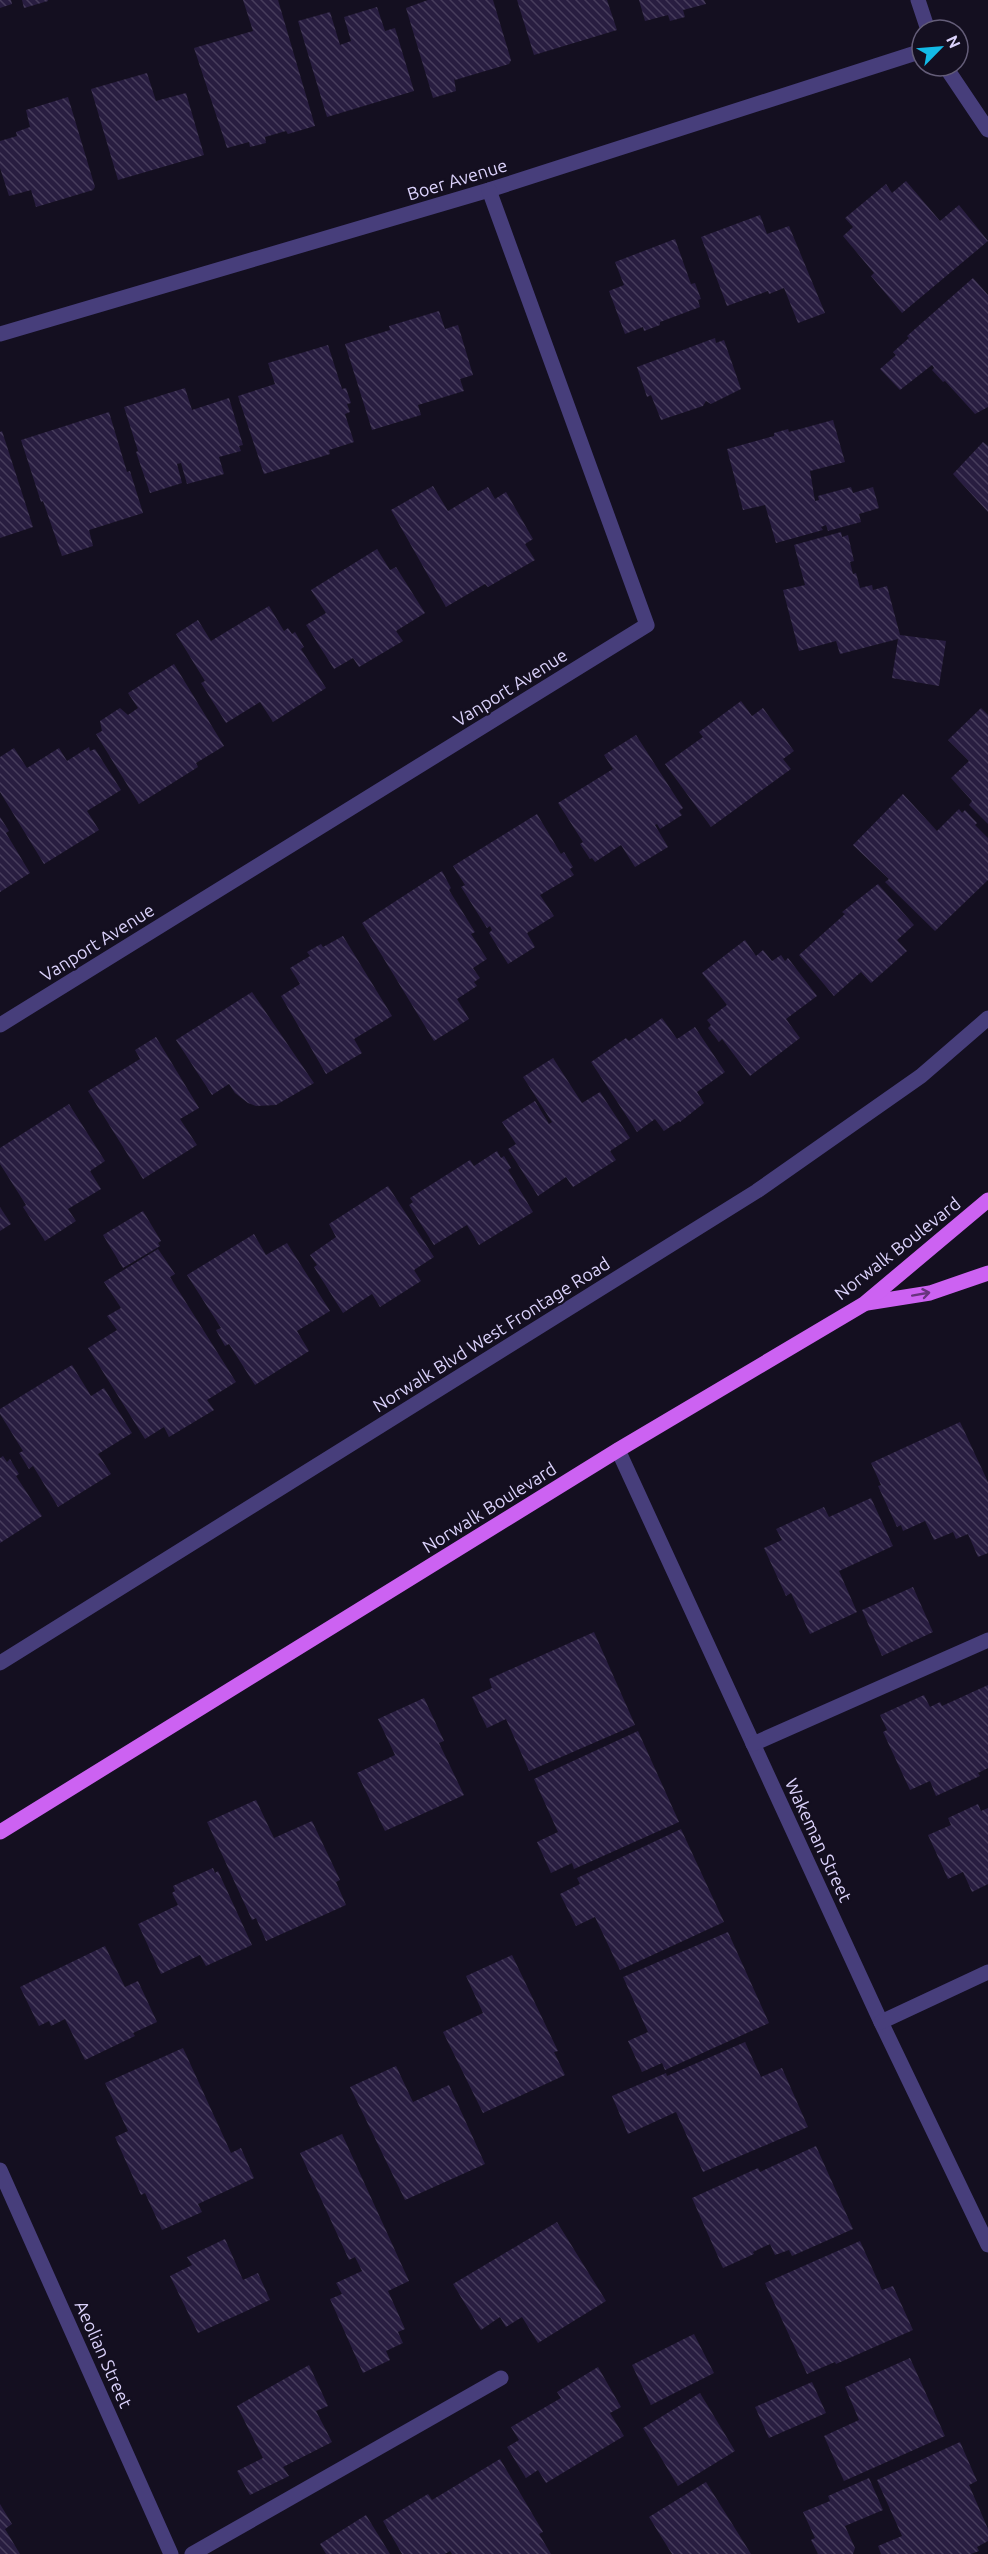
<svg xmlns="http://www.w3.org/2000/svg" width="988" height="2554" viewBox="0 0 988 2554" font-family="Ubuntu,sans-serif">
<defs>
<pattern id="building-back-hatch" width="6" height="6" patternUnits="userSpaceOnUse" patternTransform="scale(1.5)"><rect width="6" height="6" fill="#281d40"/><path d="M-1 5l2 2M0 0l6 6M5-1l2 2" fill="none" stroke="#473d5c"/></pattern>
</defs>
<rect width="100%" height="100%" fill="#140f20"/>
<!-- building -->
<g fill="url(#building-back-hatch)">
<path d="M0,0H11L12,4L0,8Z"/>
<path d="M22,0H48V1L24,8Z"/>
<path d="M243,0H278L315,126L288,134L286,131L265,137L266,143L250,147L249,142L227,148L194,48L253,31Z"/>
<path d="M428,0H493L511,60L509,64L455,80L454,78L456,91L433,98L406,8Z"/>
<path d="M517,0H607L617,30L534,55Z"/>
<path d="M639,0H704L706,4L683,10L685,17L670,21L668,15L645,21Z"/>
<path d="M377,7L385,31L395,28L414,91L327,117L298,21L330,12L340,45L351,41L344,17Z"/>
<path d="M147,73L156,101L186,93L204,155L118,180L91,89Z"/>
<path d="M68,97L95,187L93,190L36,207L31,190L9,196L0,168V141L17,136L16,132L30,127L26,110Z"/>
<path d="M906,181L940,221L959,205L988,241L902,313L871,276L874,273L843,236L853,227L845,218L886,184L892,193Z"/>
<path d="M760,215L767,234L789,226L825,313L798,323L784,288L769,294L768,291L727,306L701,237Z"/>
<path d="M675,239L691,284L695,283L701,299L698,300L700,307L660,322V325L644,331L643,327L625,334L609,291L624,285L615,262Z"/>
<path d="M973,278L988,295V407L975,414L945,381L943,382L932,370L934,368L932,365L900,390L880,369L896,355L893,352L909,338L907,336Z"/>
<path d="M439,311L445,329L458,325L473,375L460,379L464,391L418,405L421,415L372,430L345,344L390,330L389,326Z"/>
<path d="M715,338L716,343L724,340L741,389L711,404L706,401L703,406L661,420L651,395L647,397L637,367Z"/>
<path d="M328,345L342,389L346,388L351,403L347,404L350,412L345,414L354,442L329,450L330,454L264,474L238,396L275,384L268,363Z"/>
<path d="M185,388L192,410L229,398L243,445L239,446L241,451L219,457L224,474L187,484L181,463L177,464L182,483L150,493L136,452L138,451L124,407Z"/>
<path d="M109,412L127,472L130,471L143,513L89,530L93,546L62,556L43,501L41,502L21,440Z"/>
<path d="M833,420L845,462L810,471L815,501L819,500L818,496L851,487L853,493L873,487L879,508L859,514L861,522L828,531L826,525L821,527L823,530L776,543L765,505L743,510L727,449L774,436V433L788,429L789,432Z"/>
<path d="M2,431L33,527L0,538V432Z"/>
<path d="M983,442L988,446V512L953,474Z"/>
<path d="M433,486L448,511L488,487L495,499L506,492L533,539L525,544L535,560L488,587L485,584L446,607L391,510Z"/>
<path d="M841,532L842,537L848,535L854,561L850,562L853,574L856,573L860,588L872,585L873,590L887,586L900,635L946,641L939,686L892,678L898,639L840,654L836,641L799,651L783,590L805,585L794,545Z"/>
<path d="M377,549L390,570L396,567L425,613L396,631L403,641L359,667L353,658L334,669L306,625L326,613L311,590Z"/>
<path d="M269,606L284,631L288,628L292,634L295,632L304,647L301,649L326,688L273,722L260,702L226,723L201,683L205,681L176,634L198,620L211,641Z"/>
<path d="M174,664L224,746L196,763L198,767L139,804L96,734L102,731L100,721L120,708L128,715L138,708L128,693Z"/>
<path d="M741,701L752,716L763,708L794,751L783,759L791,769L711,827L665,764L703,737L699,732Z"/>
<path d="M981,708L988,715V824L969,805L972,801L951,778L969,761L948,740Z"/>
<path d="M636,735L683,808L679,811L682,815L660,829L657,824L655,825L668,847L635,867L621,845L595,862L592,858L590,859L580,844L583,842L558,803L613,769L604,755Z"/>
<path d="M89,747L90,751L95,749L121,790L87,811L99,830L44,864L0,792V757L14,748L27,768L59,748L67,761Z"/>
<path d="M903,794L937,831L959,809L962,813L965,810L977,823L975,825L988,838V880L935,931L885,882L889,879L853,845Z"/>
<path d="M537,814L561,854L564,852L573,867L570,869L574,875L540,895L554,916L527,933L535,947L508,964L489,933L492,930L490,926L487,928L461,887L465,885L453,866Z"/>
<path d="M0,817L9,831L6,833L30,873L0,892Z"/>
<path d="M442,871L451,888L449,890L475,932L471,934L487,959L473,968L480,978L474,982L477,986L457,999L469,1019L434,1041L362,923Z"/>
<path d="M878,884L914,925L897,940L907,951L871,983L861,972L834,996L799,955L845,914L842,912Z"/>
<path d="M343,936L392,1016L354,1039L362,1053L326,1074L281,996L300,984L290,968L310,956L307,952L321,944L323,947Z"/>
<path d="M745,940L756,956L763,950L772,961L781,955L785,961L788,958L817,996L786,1019L800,1038L750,1076L722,1039L719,1042L708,1028L711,1025L707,1020L727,1005L702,973Z"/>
<path d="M252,992L314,1083L276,1105L256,1106L248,1103L235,1093L229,1084L212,1095L176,1040Z"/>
<path d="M662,1018L677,1039L695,1027L725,1072L697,1092L704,1103L680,1122L679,1121L664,1131L655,1119L637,1132L591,1062L626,1038L629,1041Z"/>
<path d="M156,1037L199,1108L180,1119L197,1145L143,1179L88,1091L140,1059L135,1050Z"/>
<path d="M553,1058L582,1103L600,1092L630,1138L610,1151L616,1160L573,1187L566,1177L538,1196L508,1149L516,1144L502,1122L535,1101L549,1124L552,1122L523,1077Z"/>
<path d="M69,1104L105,1161L90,1171L101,1189L68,1209L76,1221L45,1241L23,1207L26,1205L0,1164V1148Z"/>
<path d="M497,1151L501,1158L504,1156L511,1168L508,1170L533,1212L479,1245L467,1225L434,1245L409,1205L413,1202L410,1198L470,1160L474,1166Z"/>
<path d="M388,1186L434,1257L414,1270L421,1281L380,1307L372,1294L343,1313L314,1267L317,1265L310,1255L336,1237L329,1224Z"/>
<path d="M0,1207L11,1224L0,1231Z"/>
<path d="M143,1211L161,1241L158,1243L160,1246L123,1268L103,1235Z"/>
<path d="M254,1234L266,1255L287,1243L330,1311L297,1331L309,1351L255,1385L229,1344L225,1346L216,1330L221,1328L187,1275Z"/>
<path d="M158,1249L175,1274L170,1277L236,1382L207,1400L214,1410L169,1437L164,1427L145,1439L88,1348L117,1330L107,1316L121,1308L104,1282Z"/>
<path d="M72,1365L91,1396L104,1388L132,1433L98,1454L111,1474L58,1507L33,1466L29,1469L19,1453L23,1451L0,1414V1409Z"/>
<path d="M960,1422L988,1482V1553L978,1557L968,1534L956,1539L953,1532L934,1540L925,1521L903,1531L901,1525L897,1527L878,1486L881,1485L871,1463Z"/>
<path d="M3,1456L7,1462L10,1459L19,1474L16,1476L42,1516L0,1543V1458Z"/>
<path d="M871,1498L893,1546L839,1571L857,1612L810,1634L791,1593L786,1596L764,1548L782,1540L776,1529L824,1507L829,1517Z"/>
<path d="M913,1587L933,1632L882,1656L862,1610Z"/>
<path d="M594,1632L635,1725L529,1771L506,1719L487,1728L472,1697L492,1688L489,1679Z"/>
<path d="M988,1685V1768L978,1773L980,1776L936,1796L930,1781L910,1790L883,1732L887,1730L880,1715L924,1695L930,1707L940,1702L942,1706Z"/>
<path d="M424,1698L444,1741L439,1743L464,1795L385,1831L357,1773L395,1755L378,1719Z"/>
<path d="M638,1731L679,1822L574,1869L572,1863L551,1873L537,1842L558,1832L534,1779Z"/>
<path d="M256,1800L274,1838L312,1821L340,1880L336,1882L346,1905L266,1941L256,1918L252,1920L207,1822Z"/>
<path d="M978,1804L981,1811L988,1808V1884L972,1892L963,1872L948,1879L928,1835L951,1825L948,1818Z"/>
<path d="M681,1829L724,1922L620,1970L595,1917L576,1926L560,1894L580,1884L577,1878Z"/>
<path d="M213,1868L215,1873L218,1871L252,1945L206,1966L200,1955L161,1974L138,1924L178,1905L172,1893L175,1891L173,1886Z"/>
<path d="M728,1932L769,2023L665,2070L662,2063L642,2072L628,2041L648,2032L623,1977Z"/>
<path d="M105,1946L125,1987L138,1981L157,2022L133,2033L135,2036L85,2060L65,2019L51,2026L49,2021L39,2026L20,1987Z"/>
<path d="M512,1955L558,2051L554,2052L565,2075L483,2113L443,2032L483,2013L466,1976Z"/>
<path d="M745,2042L761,2077L782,2068L808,2127L703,2172L676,2112L628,2134L612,2096L666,2073L667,2076Z"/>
<path d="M183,2048L231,2153L241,2148L254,2178L198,2204L202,2212L162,2230L145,2193L141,2195L115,2137L128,2131L105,2083Z"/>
<path d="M396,2066L413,2102L449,2085L485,2164L405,2200L350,2087Z"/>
<path d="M342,2134L409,2281L388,2291L405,2329L398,2332L403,2343L386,2351L390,2360L363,2373L330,2299L342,2294L336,2283L362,2271L355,2257L349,2260L300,2153Z"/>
<path d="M816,2146L853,2229L792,2256L789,2250L775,2255L770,2244L753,2252L754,2254L723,2268L692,2198L758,2168L760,2172Z"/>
<path d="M557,2222L606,2301L538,2343L522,2317L506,2327L500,2317L481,2330L453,2284Z"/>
<path d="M225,2239L243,2280L258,2273L270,2300L198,2333L170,2276L192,2265L187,2257Z"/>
<path d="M860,2241L882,2290L893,2286L913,2330L836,2364L835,2362L807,2374L765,2283Z"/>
<path d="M694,2334L714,2373L651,2405L632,2365Z"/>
<path d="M910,2358L945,2436L844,2481L824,2436L859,2420L845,2387Z"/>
<path d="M309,2365L328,2406L316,2411L332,2442L283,2467L289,2476L250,2495L237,2471L263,2458L237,2406Z"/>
<path d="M598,2367L621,2407L610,2413L624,2436L546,2483L538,2470L526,2478L507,2447L519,2440L511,2427L561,2398L557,2392Z"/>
<path d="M812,2382L826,2413L769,2438L755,2407Z"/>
<path d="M700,2393L735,2451L678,2486L643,2428Z"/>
<path d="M960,2442L977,2481L969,2485L988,2529V2541L977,2547L979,2551L971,2554H881L878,2546L902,2536L877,2480Z"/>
<path d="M500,2459L543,2532L539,2534L551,2554H452L450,2551L445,2554H402L383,2521L428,2494L432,2500Z"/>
<path d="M869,2478L883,2510L845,2526L855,2548L853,2554H818L811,2540L815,2538L803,2512L830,2501L828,2496Z"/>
<path d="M706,2482L751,2554H672L649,2517Z"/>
<path d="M0,2504L12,2524L5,2529L20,2554H0Z"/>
<path d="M366,2515L390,2554H326L320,2544Z"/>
</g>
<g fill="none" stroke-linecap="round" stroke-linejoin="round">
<!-- minor -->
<g stroke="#473e7b" stroke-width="15">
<path d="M918,0L928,30"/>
<path d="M945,66L988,130"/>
<path d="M0,334L489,190L922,51"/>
<path d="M0,1025L647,625L489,190"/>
<path d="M618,1450L881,2022L988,2245"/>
<path d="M0,1663L757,1191L921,1076L988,1018"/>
<path d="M753,1744L988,1640"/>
<path d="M881,2022L988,1972"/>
<path d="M0,2170L171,2554"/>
<path d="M192,2554L501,2378"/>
</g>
<!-- major -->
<g stroke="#cc62f2" stroke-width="15">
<path d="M867,1303L930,1293L988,1273"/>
<path d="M0,1832L618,1450L864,1304L988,1200"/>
</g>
</g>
<!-- one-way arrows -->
<defs><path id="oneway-shaft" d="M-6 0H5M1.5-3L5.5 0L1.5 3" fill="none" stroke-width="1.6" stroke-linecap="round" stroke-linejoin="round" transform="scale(1.5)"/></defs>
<use stroke="#67347e" href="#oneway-shaft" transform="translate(921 1294) rotate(-10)"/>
<g text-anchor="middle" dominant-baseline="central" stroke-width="4.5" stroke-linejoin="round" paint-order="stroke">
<!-- street labels -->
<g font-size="18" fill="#dbd2fb" stroke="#140f20">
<text transform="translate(457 179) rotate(-17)">Boer Avenue</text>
<text transform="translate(510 687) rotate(-32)">Vanport Avenue</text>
<text transform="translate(97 942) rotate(-32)">Vanport Avenue</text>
<text transform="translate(897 1248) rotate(-38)">Norwalk Boulevard</text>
<text transform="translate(491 1334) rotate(-32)">Norwalk Blvd West Frontage Road</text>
<text transform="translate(489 1507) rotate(-32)">Norwalk Boulevard</text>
<text transform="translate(819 1840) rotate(65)">Wakeman Street</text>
<text transform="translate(104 2354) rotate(66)">Aeolian Street</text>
</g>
</g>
<!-- north arrow -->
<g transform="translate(940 48) rotate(65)"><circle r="28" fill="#140f20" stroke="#645d78" stroke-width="1.5"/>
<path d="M0-4.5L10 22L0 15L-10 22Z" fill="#13bae6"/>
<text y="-9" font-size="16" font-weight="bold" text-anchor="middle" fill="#dbd2fb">N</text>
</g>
</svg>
